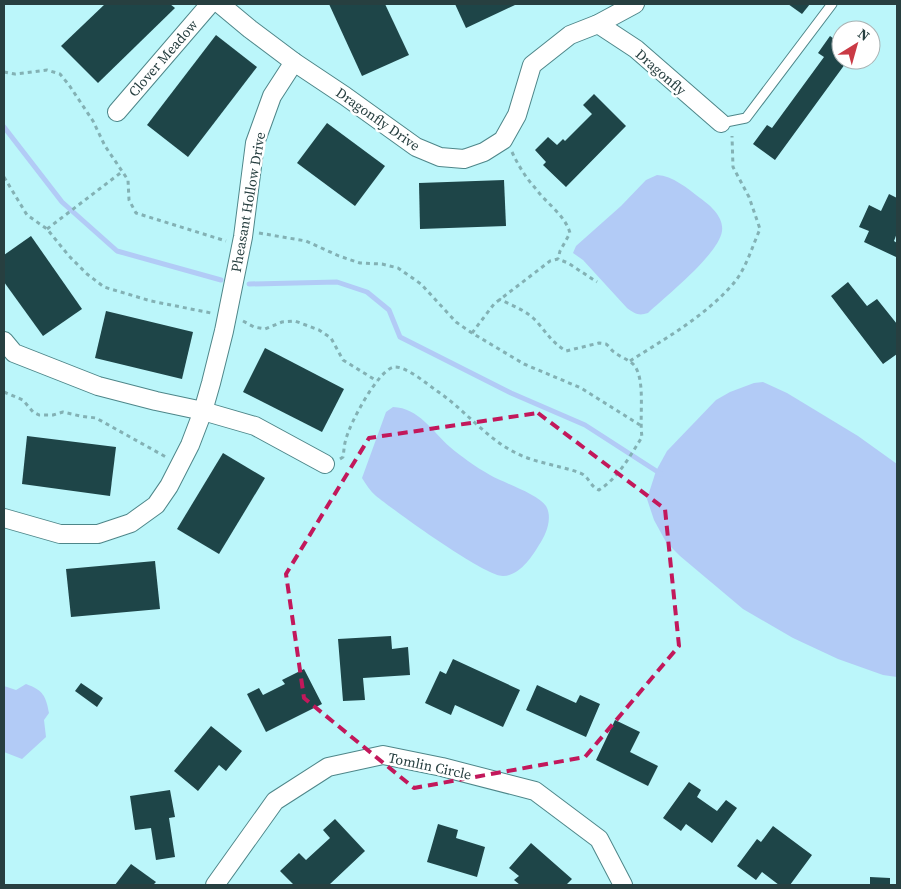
<svg xmlns="http://www.w3.org/2000/svg" width="901" height="889" viewBox="0 0 901 889" font-family="'Source Serif 4',serif">
<rect width="100%" height="100%" fill="#bbf6fa"/>
<!-- water -->
<g fill="#b2cbf6">
<path d="M657,175C673,176 687,188 700,198C710,205 724,217 722,231C719,254 666,296 648,313C639,316 635,314 627,308L583,260L573,253L576,246L621,206L646,180Z"/>
<path d="M763,382L787,393L858,436L897,464V677L883,675L838,659L793,638L743,609L680,556L666,542L654,520L647,499L656,471L667,451L716,400L730,392L754,383Z"/>
<path d="M393,407C419,408 432,431 450,447C455,452 462,456 468,461C475,466 483,471 490,475C504,483 538,494 546,506C553,518 546,535 539,545C532,557 519,576 503,576C484,576 395,511 376,496C370,491 366,484 362,478L386,412Z"/>
<path d="M26,684C43,690 46,696 49,713L44,720L46,737L22,759L4,752V686L16,690Z"/>
</g>
<g fill="none" stroke-linecap="round" stroke-linejoin="round">
<!-- stream -->
<g stroke="#b2cbf6" stroke-width="5">
<path d="M4,127L62,202L117,251L221,280"/>
<path d="M249,284L337,282L367,292L389,310L400,337L511,393L585,425L661,474"/>
</g>
</g>
<!-- building -->
<g fill="#1e4548">
<path d="M105,4H170L175,8L98,83L61,46Z"/>
<path d="M329,4H385L409,55L362,76Z"/>
<path d="M455,4H514L515,5L466,28Z"/>
<path d="M788,4H810L802,14Z"/>
<path d="M216,35L257,67L188,157L147,125Z"/>
<path d="M830,36L841,44V60H848L775,160L753,144L767,125L772,128L824,57L818,53Z"/>
<path d="M594,94L626,126L566,187L543,165L546,162L535,150L548,137L557,145L563,139L565,141L592,114L583,105Z"/>
<path d="M327,123L385,166L355,206L297,163Z"/>
<path d="M504,180L506,226L420,229L419,183Z"/>
<path d="M889,194L897,198V233L894,241L897,243L896,257L864,242L869,231L859,227L869,205L881,211Z"/>
<path d="M31,236L82,309L43,336L4,282V255Z"/>
<path d="M848,282L867,306L877,299L897,324V354L883,364L831,296Z"/>
<path d="M106,311L193,332L182,379L95,358Z"/>
<path d="M265,348L344,389L322,432L243,392Z"/>
<path d="M27,436L116,447L110,496L22,484Z"/>
<path d="M223,453L265,478L219,554L177,529Z"/>
<path d="M155,561L160,609L71,617L66,569Z"/>
<path d="M391,636L392,649L408,647L410,675L363,678L365,700L343,701L338,639Z"/>
<path d="M453,659L520,690L503,727L455,705L451,715L425,703L440,671L446,674Z"/>
<path d="M304,669L322,704L266,732L247,694L259,688L263,695L285,684L282,680Z"/>
<path d="M81,683L103,698L97,707L75,691Z"/>
<path d="M537,685L576,703L580,695L600,704L586,737L526,710Z"/>
<path d="M615,720L640,732L630,752L658,766L648,786L596,760Z"/>
<path d="M211,726L242,751L226,771L219,765L198,791L174,771Z"/>
<path d="M689,782L701,790L697,797L717,811L726,800L737,808L712,843L686,824L681,831L663,818Z"/>
<path d="M170,790L175,817L169,818L175,857L156,860L151,828L135,830L130,796Z"/>
<path d="M335,819L365,851L329,885H294L280,871L299,853L306,860L330,838L323,830Z"/>
<path d="M438,824L458,830L456,838L485,847L477,877L427,862Z"/>
<path d="M773,826L812,855L790,885H779L762,872L756,880L737,866L757,839L761,842Z"/>
<path d="M531,843L572,879L566,885H520L514,880L519,876L509,868Z"/>
<path d="M131,864L156,882L153,885H115Z"/>
<path d="M870,877L890,878V885H870Z"/>
</g>
<g fill="none" stroke-linecap="round" stroke-linejoin="round">
<defs>
<path id="lane" d="M721,123L746,118L832,4"/>
<g id="street">
<path d="M220,4L250,29L294,62L345,96L416,147L440,157L464,159L484,152L503,140L517,115L532,65L570,35L598,24L635,4"/>
<path d="M598,24L636,49L721,123"/>
<path d="M117,112L210,4"/>
<path d="M4,341L14,353L98,386L156,401L203,411L255,426L325,464"/>
<path d="M4,518L60,534H98L131,523L156,505L169,486L190,445L203,411L211,383L224,331L243,237L255,143L272,96L294,62"/>
<path d="M215,885L275,801L328,767L383,755L442,767L535,791L599,839L623,885"/>
</g>
</defs>
<!-- lane casing -->
<use href="#lane" stroke="#4e8689" stroke-width="11"/>
<!-- street casing -->
<use href="#street" stroke="#4e8689" stroke-width="20"/>
<!-- path -->
<g stroke="#83b1b4" stroke-width="3" stroke-dasharray="4 4" stroke-linecap="butt">
<path d="M4,72L15,74L47,70L60,74L69,85L93,121L105,146L128,180L129,200L136,213L226,241"/>
<path d="M512,152C518,165 526,178 536,189C547,204 565,215 570,233L560,251L558,259"/>
<path d="M4,177L27,215L47,229L69,256L87,274L104,287L151,301L211,313"/>
<path d="M47,229L123,171"/>
<path d="M259,233L306,241L339,256L360,263L382,264L398,268L421,284L456,322L472,333L524,364L581,388L640,425"/>
<path d="M243,321L254,327L265,329L282,322L295,321L319,330L331,338L343,360L377,381"/>
<path d="M472,333L494,304L550,261L558,259L568,263L597,282"/>
<path d="M630,361C666,338 704,317 733,284C746,269 752,247 760,229L749,197L733,167L732,136"/>
<path d="M4,392L23,400L33,412L39,415H53L63,412L80,416L96,418L166,457"/>
<path d="M340,459L343,457C344,451 344,445 346,439C350,423 378,370 394,367C406,366 427,384 437,391C464,409 485,437 514,452C534,463 559,465 580,473C589,476 590,487 599,490C618,478 630,456 642,437C639,417 646,380 634,365C628,359 620,357 614,352C611,350 609,346 606,344L599,343L566,351C553,343 547,334 538,323C528,311 513,306 499,299"/>
</g>
<!-- lane -->
<use href="#lane" stroke="#fff" stroke-width="9"/>
<!-- street -->
<use href="#street" stroke="#fff" stroke-width="18"/>
</g>
<!-- marked area -->
<path fill="none" stroke="#c2185b" stroke-width="4" stroke-dasharray="10 6" stroke-linejoin="round" d="M538,413L665,509L679,646L585,757L414,788L304,698L286,574L369,438Z"/>
<g text-anchor="middle" dominant-baseline="central" stroke-width="5" stroke-linejoin="round" paint-order="stroke">
<!-- street labels -->
<g font-size="14" fill="#273f40" stroke="#fff">
<text transform="translate(163 58) rotate(-49)">Clover Meadow</text>
<text transform="translate(661 72) rotate(41)">Dragonfly</text>
<text transform="translate(378 119) rotate(35)">Dragonfly Drive</text>
<text transform="translate(248 202) rotate(-80)">Pheasant Hollow Drive</text>
<text transform="translate(430 766) rotate(12)">Tomlin Circle</text>
</g>
</g>
<!-- border -->
<rect width="901" height="889" fill="none" stroke="#273f40" stroke-width="10"/>
<!-- north arrow -->
<g transform="translate(856 45) rotate(37)"><circle r="24" fill="#ffffff" stroke="#a9b2b3"/>
<path d="M0-4L9 19L0 12L-9 19Z" fill="#ca3a45"/>
<text y="-8" font-size="14" font-weight="bold" text-anchor="middle" fill="#273f40">N</text>
</g>
</svg>
